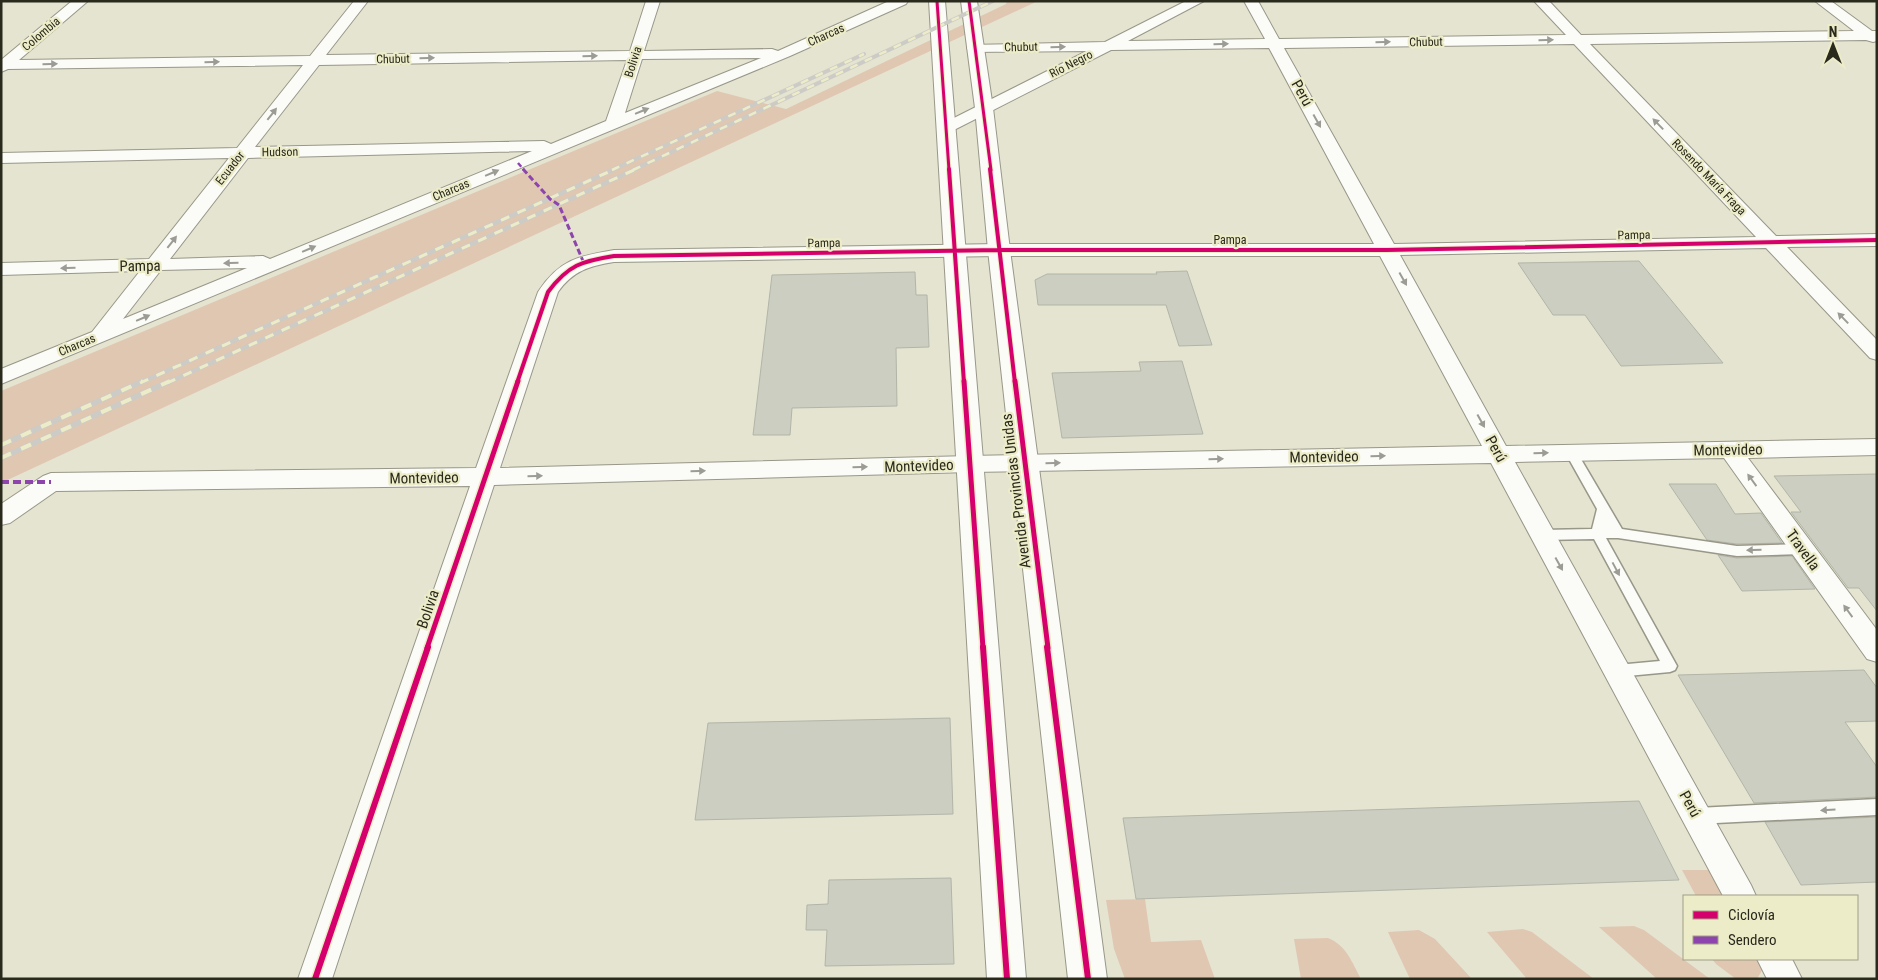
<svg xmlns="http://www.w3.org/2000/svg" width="1878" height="980" font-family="'Roboto Condensed',sans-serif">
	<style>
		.green { fill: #e0c7b1 }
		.building { fill: #cbcec0; stroke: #b2b5a7 }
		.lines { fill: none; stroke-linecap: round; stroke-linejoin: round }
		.lane-casing { stroke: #989788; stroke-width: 3 }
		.street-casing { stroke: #989788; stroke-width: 2 }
		.secondary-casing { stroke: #989788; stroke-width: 2 }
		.lane { fill: #fbfbf8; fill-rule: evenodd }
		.street { fill: #fbfbf8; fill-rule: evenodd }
		.secondary { fill: #fbfbf8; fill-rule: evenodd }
		.rail-far2-casing { stroke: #cccbc6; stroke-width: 4 }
		.rail-far1-casing { stroke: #cccbc6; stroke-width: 4.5 }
		.rail-casing { stroke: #cccbc6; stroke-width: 5.5 }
		.rail-far2 { stroke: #edecc9; stroke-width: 2.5; stroke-dasharray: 8; stroke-linecap: butt }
		.rail-far1 { stroke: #edecc9; stroke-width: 3; stroke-dasharray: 9; stroke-linecap: butt }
		.rail { stroke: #edecc9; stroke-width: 4; stroke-dasharray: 11; stroke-linecap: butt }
		.quiet-far2 { stroke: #8e44ad; stroke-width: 2.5; stroke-dasharray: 5 2.5; stroke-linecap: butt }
		.quiet-far1 { stroke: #8e44ad; stroke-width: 3; stroke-dasharray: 6 3; stroke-linecap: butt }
		.quiet { stroke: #8e44ad; stroke-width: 4; stroke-dasharray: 8 4; stroke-linecap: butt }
		.cycleway-far3-casing { stroke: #edecc9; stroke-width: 5 }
		.cycleway-far2-casing { stroke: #edecc9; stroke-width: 6 }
		.cycleway-far1-casing { stroke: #edecc9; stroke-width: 8 }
		.cycleway-casing { stroke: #edecc9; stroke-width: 9 }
		.cycleway-far3 { stroke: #d6006c; stroke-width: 3 }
		.cycleway-far2 { stroke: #d6006c; stroke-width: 4 }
		.cycleway-far1 { stroke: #d6006c; stroke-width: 5 }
		.cycleway { stroke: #d6006c; stroke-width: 6 }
		.oneway { fill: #9c9c95 }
		.labels { text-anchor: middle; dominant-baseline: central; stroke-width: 4.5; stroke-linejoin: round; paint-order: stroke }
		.far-street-label { font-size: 12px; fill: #29291c; stroke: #edecc9 }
		.street-label { font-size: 15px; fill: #29291c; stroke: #edecc9 }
	</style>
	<rect width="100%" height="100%" fill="#e5e4d1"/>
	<path class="green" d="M1007 1H1038L1 483V391L717 91 786 109 1006 4Z
		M1682 870H1718L1733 896H1696Z
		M1145 899 1151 942 1201 940 1215 979H1125L1114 949 1106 900Z
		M1634 926 1644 930 1710 979H1657L1599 927Z
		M1523 929 1532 932 1594 979H1527L1487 932Z
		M1419 930 1435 939 1472 979H1410L1388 932Z
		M1328 938C1346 945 1352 962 1361 979H1301L1294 939Z
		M1712 959H1763L1764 967 1757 979H1736L1716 964Z"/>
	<path class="building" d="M1639 261 1723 363 1621 366 1585 315H1553L1518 263Z
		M1187 271 1212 345 1179 346 1166 305H1038L1035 280 1047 274H1157L1156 272Z
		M915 272 916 295H927L929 347 896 348 897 406 792 408 790 435H753L772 275Z
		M1182 361 1203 434 1062 438 1052 373 1141 371 1139 362Z
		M1877 474V611L1859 588H1848L1791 512H1801L1774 476Z
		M1669 484H1716L1735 514 1761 513 1782 543 1737 544 1707 540Z
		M1718 555 1737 558 1792 556 1815 589 1742 591Z
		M1864 670 1877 688V721L1845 722 1877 767V797L1754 803 1678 675Z
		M950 718 953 814 695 820 708 723Z
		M1639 801 1679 880 1136 899 1123 818Z
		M1877 817V882L1801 885 1765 822Z
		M951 878 954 964 825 966 827 930H806L807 905 828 904 829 880Z"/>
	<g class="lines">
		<g class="lane-casing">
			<path id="lane" d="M1571 448 1575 449 1622 529 1737 546 1803 544 1808 545 1810 549 1808 553 1803 554 1737 556 1618 538H1606L1677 666 1675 670 1670 672 1617 677 1612 675 1610 671 1612 667 1617 665 1660 661 1594 539 1543 540 1538 539 1537 535 1538 531 1543 530 1592 529 1597 509 1565 452Z
				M1877 799V815L1697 824 1691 821 1689 816 1691 811 1697 808Z"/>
		</g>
		<g class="street-casing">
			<path id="street" d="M72 1H88L19 60 310 56 354 1H368L326 55 630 51 646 1H660L644 51 772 49 778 51 889 1H908L906 4 790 56 1 384V369L92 332 140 271 1 275V263L149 259 229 158 1 163V153L237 148 303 65 8 69 1 72V60ZM761 58 625 113 642 59ZM627 60 606 121 551 144 544 141 255 147 319 65ZM532 151 270 259 263 256 170 259 248 158ZM247 268 123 319 161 270Z
				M1186 1H1204L1128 41 1265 39 1244 1H1258L1279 39 1566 35 1534 1H1549L1581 35 1854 31 1815 1H1831L1872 31H1877V41L1873 42 1866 40 1590 44 1776 236 1877 234V246L1787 247 1877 340V360L1870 358 1766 248 1400 255 1506 446 1877 439V455L1748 458 1877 630V662L1867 659 1724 458 1515 462 1751 885 1756 896H1723L1491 463 970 472 494 485 332 979H298L470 486 56 491 10 523 1 525V504L43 476 51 473 476 468 538 292C559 260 578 256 614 250L999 244H1374L1269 48 1111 50 952 131H940L938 128 940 125 1087 51 974 52 969 51 967 48 969 45 1105 42ZM1574 44 1756 237 1394 244 1284 48ZM999 256H1380L1482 446 970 456 500 468 558 292C573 271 589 266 614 262Z
				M1757 959H1792L1802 979H1767Z"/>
		</g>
		<g class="secondary-casing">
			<path id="secondary" d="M929 1H945L1026 979H987Z
				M961 1H977L993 108 1010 250 1107 979H1068L988 250 975 108Z"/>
		</g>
		<use href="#lane" class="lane"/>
		<use href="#street" class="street"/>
		<use href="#secondary" class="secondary"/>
		<g class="rail-far2-casing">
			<path id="rail-far2" d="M612 170 864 54
				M633 170 993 1"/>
		</g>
		<g class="rail-far1-casing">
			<path id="rail-far1" d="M140 383 615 169
				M167 383 636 169"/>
		</g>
		<g class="rail-casing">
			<path id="rail" d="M1 445 143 381
				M1 458 170 381"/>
		</g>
		<use href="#rail-far2" class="rail-far2"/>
		<use href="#rail-far1" class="rail-far1"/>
		<use href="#rail" class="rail"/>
		<path class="quiet-far2" d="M518 163 524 170"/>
		<path class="quiet-far1" d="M523 169 550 199 559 205 583 261"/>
		<path class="quiet" d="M1 482H51"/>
		<g class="cycleway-far3-casing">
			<path id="cycleway-far3" d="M937 1 949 170
				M969 1 991 170"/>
		</g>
		<g class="cycleway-far2-casing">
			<path id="cycleway-far2" d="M949 169 964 383
				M990 169 1015 383
				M517 383 548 292C568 265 582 261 614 256L999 250H1387L1877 240"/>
		</g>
		<g class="cycleway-far1-casing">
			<path id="cycleway-far1" d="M964 381 983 648
				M1015 381 1048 648
				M427 648 518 381"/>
		</g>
		<g class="cycleway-casing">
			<path id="cycleway" d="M983 647 1007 979
				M1047 647 1088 979
				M315 979 428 647"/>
		</g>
		<use href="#cycleway-far3" class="cycleway-far3"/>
		<use href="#cycleway-far2" class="cycleway-far2"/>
		<use href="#cycleway-far1" class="cycleway-far1"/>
		<use href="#cycleway" class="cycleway"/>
	</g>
	<defs><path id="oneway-solid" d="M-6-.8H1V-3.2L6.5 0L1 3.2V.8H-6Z" transform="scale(1.25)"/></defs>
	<g class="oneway">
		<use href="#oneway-solid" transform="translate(1546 40) rotate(-1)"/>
		<use href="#oneway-solid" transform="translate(1383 42) rotate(-1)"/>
		<use href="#oneway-solid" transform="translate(1221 44) rotate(-1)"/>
		<use href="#oneway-solid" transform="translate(1058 47) rotate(-1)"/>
		<use href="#oneway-solid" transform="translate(590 56) rotate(-1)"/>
		<use href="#oneway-solid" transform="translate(427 58) rotate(-1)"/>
		<use href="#oneway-solid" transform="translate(212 62) rotate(-1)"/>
		<use href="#oneway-solid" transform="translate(50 64) rotate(-1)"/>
		<use href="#oneway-solid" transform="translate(642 111) rotate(-22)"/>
		<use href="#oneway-solid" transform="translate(272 114) rotate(-52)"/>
		<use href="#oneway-solid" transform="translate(1317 121) rotate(61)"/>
		<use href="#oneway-solid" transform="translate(1658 124) rotate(-134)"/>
		<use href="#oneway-solid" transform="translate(492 173) rotate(-23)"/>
		<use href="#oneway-solid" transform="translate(172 242) rotate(-52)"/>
		<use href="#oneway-solid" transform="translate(309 249) rotate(-23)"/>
		<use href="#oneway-solid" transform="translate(231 263) rotate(178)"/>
		<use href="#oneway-solid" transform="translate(68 268) rotate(179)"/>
		<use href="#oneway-solid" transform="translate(1403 279) rotate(61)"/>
		<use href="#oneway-solid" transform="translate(143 318) rotate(-23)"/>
		<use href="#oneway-solid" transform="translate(1843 318) rotate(-134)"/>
		<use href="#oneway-solid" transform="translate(1481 421) rotate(61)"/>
		<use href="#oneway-solid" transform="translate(1541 453) rotate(-1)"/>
		<use href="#oneway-solid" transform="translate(1378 456) rotate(-1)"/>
		<use href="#oneway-solid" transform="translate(1216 459) rotate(-1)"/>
		<use href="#oneway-solid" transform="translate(1053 463) rotate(-1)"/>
		<use href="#oneway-solid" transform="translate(860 467) rotate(-1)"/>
		<use href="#oneway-solid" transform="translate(698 471) rotate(-1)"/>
		<use href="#oneway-solid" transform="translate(535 476) rotate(-1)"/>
		<use href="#oneway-solid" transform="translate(1752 480) rotate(-126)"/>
		<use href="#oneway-solid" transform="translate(1754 550) rotate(178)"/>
		<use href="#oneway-solid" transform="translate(1559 564) rotate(61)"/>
		<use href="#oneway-solid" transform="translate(1616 569) rotate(62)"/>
		<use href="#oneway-solid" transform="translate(1848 611) rotate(-126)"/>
		<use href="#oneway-solid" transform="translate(1828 810) rotate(177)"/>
	</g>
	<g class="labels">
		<g class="far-street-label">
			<text transform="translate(41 34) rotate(-40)">Colombia</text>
			<text transform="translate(826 35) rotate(-24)">Charcas</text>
			<text transform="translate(1426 42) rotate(-1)">Chubut</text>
			<text transform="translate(1021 47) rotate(-1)">Chubut</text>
			<text transform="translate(393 59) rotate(-1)">Chubut</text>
			<text transform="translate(633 62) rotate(-72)">Bolivia</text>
			<text transform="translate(1071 64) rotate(-27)">Río Negro</text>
			<text transform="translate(280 152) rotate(-1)">Hudson</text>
			<text transform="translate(230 168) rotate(-52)">Ecuador</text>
			<text transform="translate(1709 177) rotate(46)">Rosendo María Fraga</text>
			<text transform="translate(451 190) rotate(-23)">Charcas</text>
			<text transform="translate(1634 235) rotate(-1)">Pampa</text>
			<text x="1230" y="240">Pampa</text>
			<text transform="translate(824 243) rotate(-1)">Pampa</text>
			<text transform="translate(77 345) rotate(-23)">Charcas</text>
		</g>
		<g class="street-label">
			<text transform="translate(1302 93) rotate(61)">Perú</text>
			<text transform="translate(140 266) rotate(-1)">Pampa</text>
			<text transform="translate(1496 449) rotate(61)">Perú</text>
			<text transform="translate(1728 450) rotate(-1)">Montevideo</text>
			<text transform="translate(1324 457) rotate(-1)">Montevideo</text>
			<text transform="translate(919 466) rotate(-2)">Montevideo</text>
			<text transform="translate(424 478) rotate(-1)">Montevideo</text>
			<text transform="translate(1016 491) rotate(-97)">Avenida Provincias Unidas</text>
			<text transform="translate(1803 550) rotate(54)">Travella</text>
			<text transform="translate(428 609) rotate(-71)">Bolivia</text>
			<text transform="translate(1690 804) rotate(61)">Perú</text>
		</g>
	</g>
	<rect width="1878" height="980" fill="none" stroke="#29291c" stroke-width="5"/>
	<rect x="1683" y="895" width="175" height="65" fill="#edecc9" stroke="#9f9e84"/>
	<rect x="1693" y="911" width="25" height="8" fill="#d6006c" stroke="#9f9e84"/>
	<text x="1728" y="920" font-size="15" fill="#29291c">Ciclovía</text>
	<rect x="1693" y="936" width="25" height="8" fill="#8e44ad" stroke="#9f9e84"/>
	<text x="1728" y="945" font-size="15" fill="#29291c">Sendero</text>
	<g transform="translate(1833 45)" stroke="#edecc9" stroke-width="4" paint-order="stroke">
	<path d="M0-4L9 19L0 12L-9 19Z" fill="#29291c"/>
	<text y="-8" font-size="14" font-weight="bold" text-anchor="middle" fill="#29291c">N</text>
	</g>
</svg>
